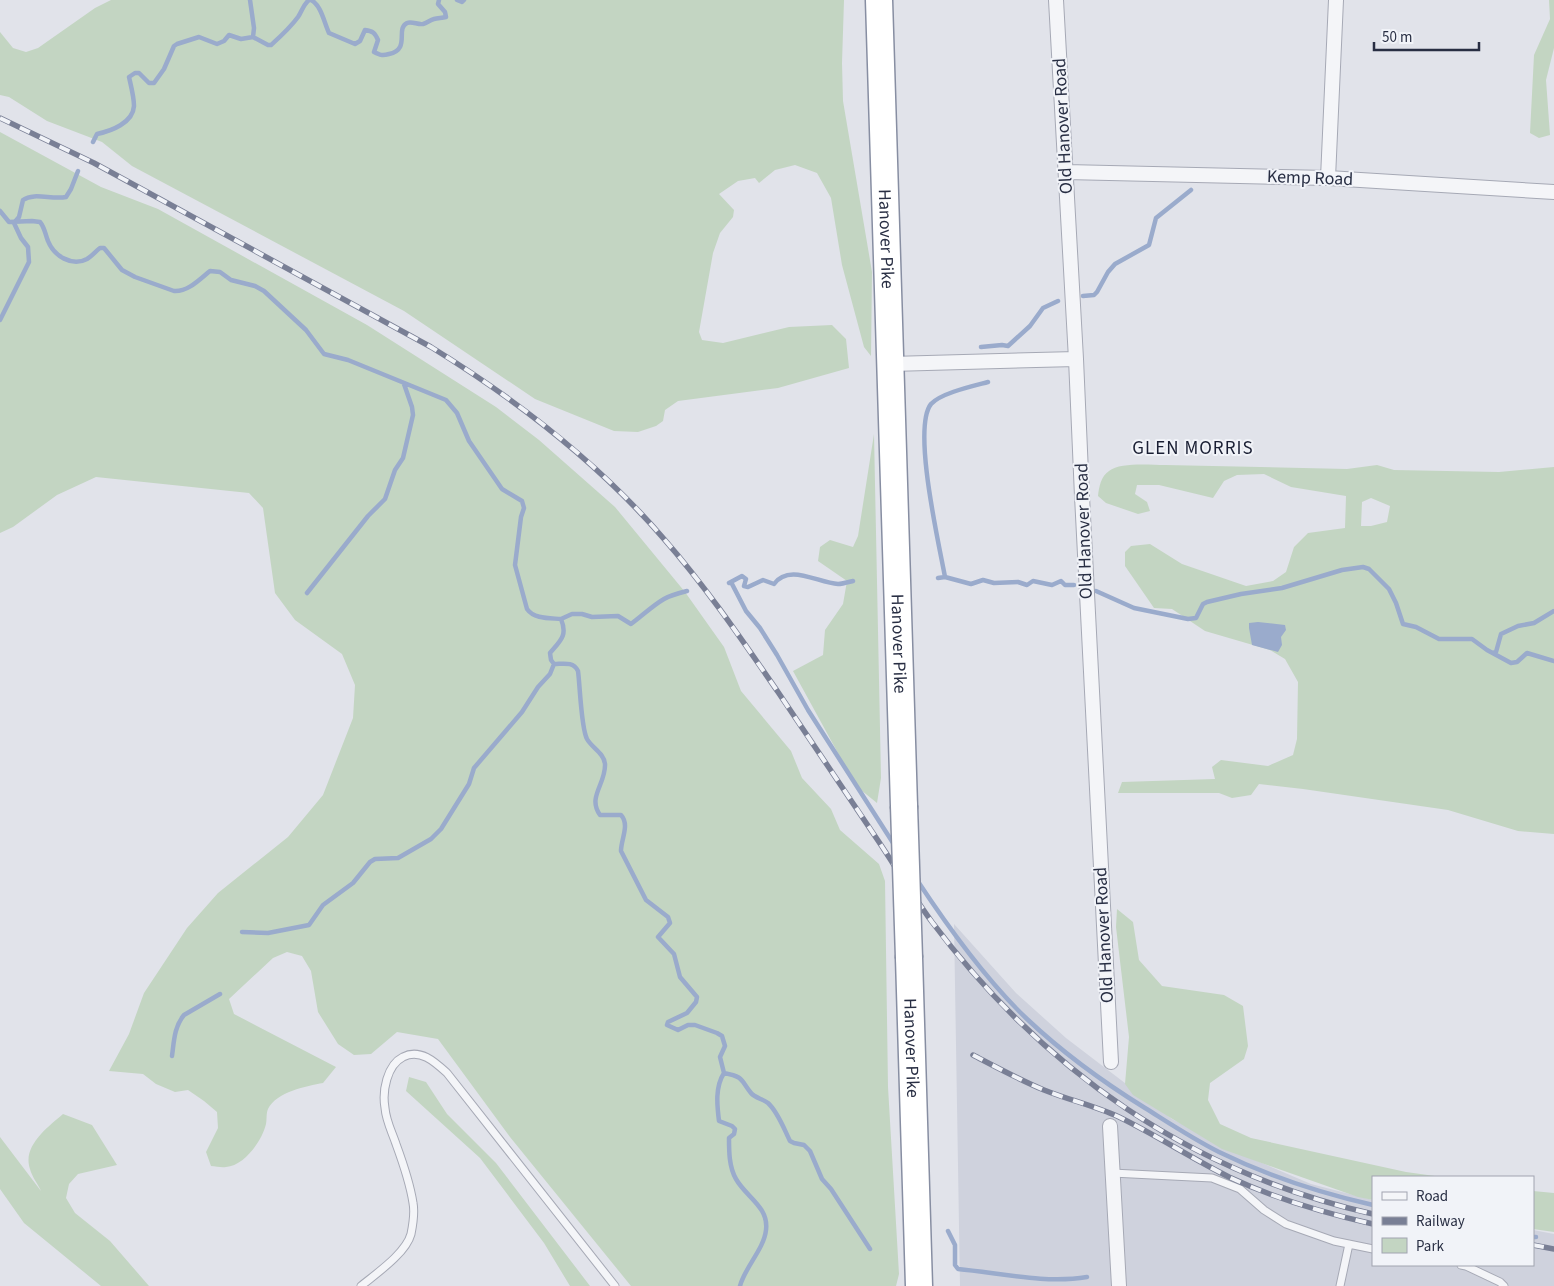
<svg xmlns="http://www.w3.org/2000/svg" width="1554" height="1286" font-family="'Source Sans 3',sans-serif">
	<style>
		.built { fill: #cfd2dd }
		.green { fill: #c3d5c2; fill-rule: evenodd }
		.water { fill: #9aabcc }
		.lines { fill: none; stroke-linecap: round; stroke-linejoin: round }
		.stream { stroke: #9aabcc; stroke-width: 4.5 }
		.lane-casing { stroke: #a6a9b5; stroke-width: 9 }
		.street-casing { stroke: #a6a9b5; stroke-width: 16 }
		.highway-casing { stroke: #878ea2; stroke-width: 29 }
		.lane { stroke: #f4f5f8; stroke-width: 7 }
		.street { stroke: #f4f5f8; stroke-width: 14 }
		.highway { stroke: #fff; stroke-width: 26 }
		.rail-casing { stroke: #797f95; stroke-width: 5.5 }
		.rail { stroke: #f1f3f8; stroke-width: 4; stroke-dasharray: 11; stroke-linecap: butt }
		.highway-bridge-casing { stroke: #878ea2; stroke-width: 29; stroke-linecap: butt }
		.highway-bridge { stroke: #fff; stroke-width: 26 }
		.labels { text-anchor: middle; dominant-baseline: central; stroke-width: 4; stroke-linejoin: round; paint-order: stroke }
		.street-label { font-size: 18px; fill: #282e43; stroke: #f1f3f8 }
		.neighbourhood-label { font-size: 19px; letter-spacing: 1px; fill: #1a1f34; stroke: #f1f3f8 }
	</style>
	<rect width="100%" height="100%" fill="#e1e3ea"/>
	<path class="built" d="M954 924 1016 993 1066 1038 1172 1119 1243 1155 1311 1184 1373 1200V1265H1533V1230L1554 1234V1286H960Z"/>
	<path class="green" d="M111 0H844L842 63 843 101 872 272 871 356 864 347 842 265 831 198 817 173 795 165 775 170 759 183 755 178 738 181 719 194 734 210 733 217 720 233 713 253 699 332 702 340 723 343 789 327 832 325 846 339 849 368 778 388 678 401 665 410 663 421 656 426 638 432 614 431 535 399 404 311 132 166 102 142 47 121 9 97 0 95V32L13 48 26 52 38 48 95 8Z
		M1549 0H1554V48L1546 80 1550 135 1539 138 1530 133 1534 55 1550 19Z
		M0 132 101 187 158 209 367 325 496 407 539 440 615 507 685 592 724 647 741 691 791 751 802 778 831 809 840 830 879 864 885 881 888 1087 899 1274 896 1286H631L510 1137 438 1039 397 1032 371 1054 354 1055 338 1044 318 1012 311 971 302 956 287 952 273 958 229 999 234 1014 336 1067 323 1083C307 1086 276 1092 268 1109 266 1113 267 1120 266 1124 262 1141 244 1166 226 1167 221 1168 216 1166 211 1166L206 1152 218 1128 217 1112 204 1101 188 1090 175 1092 156 1084 143 1074 109 1071 129 1034 144 993 187 928 218 893 288 837 323 795 353 718 355 685 342 654 295 620 275 593 263 508 249 493 96 477 57 495 13 527 0 533Z
		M874 434 881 778 877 803 856 786 793 671 823 655 825 630 843 604 847 581 818 561 820 547 830 540 853 547 858 536Z
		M1165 465 1347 469 1377 465 1394 470 1499 472 1554 467V834L1518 831 1448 810 1303 789 1259 784 1251 795 1232 798 1219 793H1118L1122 782 1215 779 1212 767 1221 760 1268 766 1293 755 1297 739 1298 682 1285 659 1270 650 1205 631 1172 609 1154 608 1125 566V552L1131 546 1150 544 1182 564 1246 586 1273 581 1286 572 1294 547 1308 533 1345 528 1346 496 1291 487 1264 474 1237 475 1224 481 1213 498 1159 485H1137L1135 494 1147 502 1150 511 1138 514 1106 503 1098 496C1099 487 1101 476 1109 471 1120 462 1150 465 1165 465ZM1371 498 1390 506 1387 522 1371 526H1361L1362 502Z
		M1117 909 1133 922 1139 960 1162 986 1224 995 1243 1006 1248 1046 1244 1059 1210 1083 1208 1100 1220 1124 1251 1138 1406 1172 1442 1177H1373V1200L1358 1197 1222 1149 1133 1095 1125 1084 1129 1037 1116 927Z
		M409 1077 426 1082 447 1114 496 1163 590 1286H570L544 1243 480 1158 406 1091Z
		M63 1114 92 1125 117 1165 78 1174 69 1184 66 1198 75 1213 110 1241 149 1286H101L24 1223 0 1189V1137L41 1191C38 1184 32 1177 30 1169 22 1146 48 1127 63 1114Z
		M1533 1191 1554 1193V1232L1533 1229Z"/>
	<path class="water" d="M1258 622 1285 625 1286 630 1281 637 1282 645 1278 652 1252 645 1249 628V623Z"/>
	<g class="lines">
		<path class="stream" d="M250 0 254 28 253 37
			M311 0C321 5 324 22 329 33L355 44 360 41 365 30C373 31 375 33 378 40L374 52C380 55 382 56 389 54 411 49 395 29 407 23 412 21 418 25 423 24 427 23 430 20 434 19 438 18 442 18 446 17L445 12 438 4 439 0
			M457 0 462 2 464 0
			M93 142 97 134C111 131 133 123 134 106 134 97 131 86 129 77L135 73H139L149 83H154L164 69 174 46 177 44 199 37 217 44 224 41 229 35 241 39 253 37 268 45H271C281 36 290 28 298 17 302 11 303 5 309 0
			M0 211 9 222 32 221 40 222C45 228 45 234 48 241 54 256 72 267 87 259 92 256 96 251 100 248H104L122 270 135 277 174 291C188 292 200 279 210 271L220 272 231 280 255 286 264 291 306 330 324 354 348 360 446 400 457 413 469 441 502 489 522 501 524 508 521 517 515 565 527 609C534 619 549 618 561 619
			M14 223 19 217 23 200C34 192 52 200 66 197L71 189 78 171
			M1083 296 1094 295 1097 292 1108 272 1115 264 1149 245 1156 218 1191 190
			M0 320 29 262 28 247 21 238 14 223
			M981 347 1002 345 1008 346 1030 326 1043 308 1058 301
			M945 577C939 544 912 428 931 404 941 393 973 386 988 382
			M938 578 945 577 971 584 983 580 994 583 1018 582 1027 585 1033 581 1052 585 1061 581 1065 585H1074
			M731 582 746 611 760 628 777 655 808 710 895 846
			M729 583 742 576 746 579 744 586 748 587 763 580 774 584C789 563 818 583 838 584 842 584 849 582 853 581
			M1096 591 1134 608 1188 619 1196 618 1203 604 1207 602 1241 594 1282 588 1342 570 1363 567 1369 569 1389 589 1396 603 1403 624 1416 627 1439 639H1472L1487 650 1511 663 1517 662 1527 653 1554 661
			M307 593 368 516 385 499 395 470 403 458 413 415 412 407 404 384
			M561 619 572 614H582L592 617 618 616 631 624C642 616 652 606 664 599 671 595 679 593 687 591
			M1493 653 1496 652 1501 634 1518 626 1534 623 1554 611
			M554 664C563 664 573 661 578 671 580 685 581 728 587 739 592 748 604 753 605 764 606 784 587 797 600 815H621C630 825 621 839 621 851L646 900 668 917 670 923 658 937 674 954 680 977 697 997 696 1002 687 1013 668 1022 667 1025 678 1030 688 1025H695L717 1033 722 1036 725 1046 720 1057 724 1073C715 1087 717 1105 719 1121L732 1126 735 1129 734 1134 729 1138C729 1151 729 1167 736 1179 746 1197 769 1207 766 1230 764 1249 745 1267 740 1286
			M554 664 551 660 550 653C560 641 568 636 561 619
			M917 880C948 927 986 980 1027 1019 1063 1053 1103 1082 1145 1108 1169 1123 1193 1139 1219 1152 1268 1176 1320 1193 1373 1205
			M242 932 268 933 309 925 323 905 353 883 370 862 375 859 398 858 431 839 441 829 469 784 474 768 522 712 538 687 550 674 554 664
			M172 1056C174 1042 174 1027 184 1015L220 994
			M724 1073C744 1077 740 1079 751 1093 755 1098 763 1099 768 1103 778 1112 784 1129 790 1141L794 1143 804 1145 810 1151 822 1179 831 1189 870 1249
			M948 1231 955 1245V1265L958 1269C1000 1273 1045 1284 1087 1277
			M1533 1237H1536"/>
		<g class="lane-casing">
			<path id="lane" d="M1112 1173 1212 1178 1240 1189 1264 1210 1286 1224 1334 1241 1373 1249
				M1461 1265 1466 1266 1500 1282 1504 1286
				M361 1286C377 1273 406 1253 411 1234 413 1224 415 1213 413 1203 410 1183 403 1163 396 1144 392 1132 386 1121 385 1108 382 1091 387 1065 403 1057 420 1048 435 1062 447 1073L615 1286
				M1340 1286 1349 1244"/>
		</g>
		<g class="street-casing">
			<path id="street" d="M1056 0 1076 359 1082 496 1111 1062
				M1066 172 1328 178 1554 192
				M1328 178 1336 0
				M891 364 1076 359
				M1110 1126 1119 1286"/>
		</g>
		<g class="highway-casing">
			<g id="highway">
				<path id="s1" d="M879 0 904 806"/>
				<path id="s2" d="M909 958 919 1286"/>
			</g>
		</g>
		<use href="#lane" class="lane"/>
		<use href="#street" class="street"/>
		<use href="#highway" class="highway"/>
		<g class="rail-casing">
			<path id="rail" d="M0 118 94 163 431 347C517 400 598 462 664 539 706 587 742 640 778 692 812 743 847 794 881 845 898 871 914 897 932 922 1044 1071 1191 1173 1373 1214
				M973 1055C996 1067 1020 1080 1044 1090 1069 1100 1095 1106 1119 1117 1156 1135 1191 1158 1229 1177 1274 1198 1324 1213 1373 1224
				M1533 1245 1554 1249"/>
		</g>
		<use href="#rail" class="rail"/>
		<g class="highway-bridge-casing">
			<path id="highway-bridge" d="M904 806 909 958"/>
		</g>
		<use href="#highway-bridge" class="highway-bridge"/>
	</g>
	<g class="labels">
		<g class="street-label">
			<text transform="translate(1063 126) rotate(-93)">Old Hanover Road</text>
			<text transform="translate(1310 178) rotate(2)">Kemp Road</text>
			<text stroke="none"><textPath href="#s1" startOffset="239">Hanover Pike</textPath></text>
			<text transform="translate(1084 531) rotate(-92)">Old Hanover Road</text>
			<text stroke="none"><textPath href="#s1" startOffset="644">Hanover Pike</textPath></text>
			<text transform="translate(1104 935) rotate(-93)">Old Hanover Road</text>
			<text stroke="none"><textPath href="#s2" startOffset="90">Hanover Pike</textPath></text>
		</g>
		<g class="neighbourhood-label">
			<text x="1193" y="448">GLEN MORRIS</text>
		</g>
	</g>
	<rect x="1372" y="1176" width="162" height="90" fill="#f1f3f8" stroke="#a1a4b0"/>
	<rect x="1382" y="1192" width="25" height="8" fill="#f4f5f8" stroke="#a1a4b0"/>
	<text x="1416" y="1201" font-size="15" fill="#282e43">Road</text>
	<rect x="1382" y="1217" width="25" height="8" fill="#797f95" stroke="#a1a4b0"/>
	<text x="1416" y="1226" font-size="15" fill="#282e43">Railway</text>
	<rect x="1382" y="1238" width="25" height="15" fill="#c3d5c2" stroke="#a1a4b0"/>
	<text x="1416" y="1251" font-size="15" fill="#282e43">Park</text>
	<path d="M1374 42v8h105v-8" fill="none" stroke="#282e43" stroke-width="2.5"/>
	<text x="1382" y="42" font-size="15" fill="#282e43" stroke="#f1f3f8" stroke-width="4" paint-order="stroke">50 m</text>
</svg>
